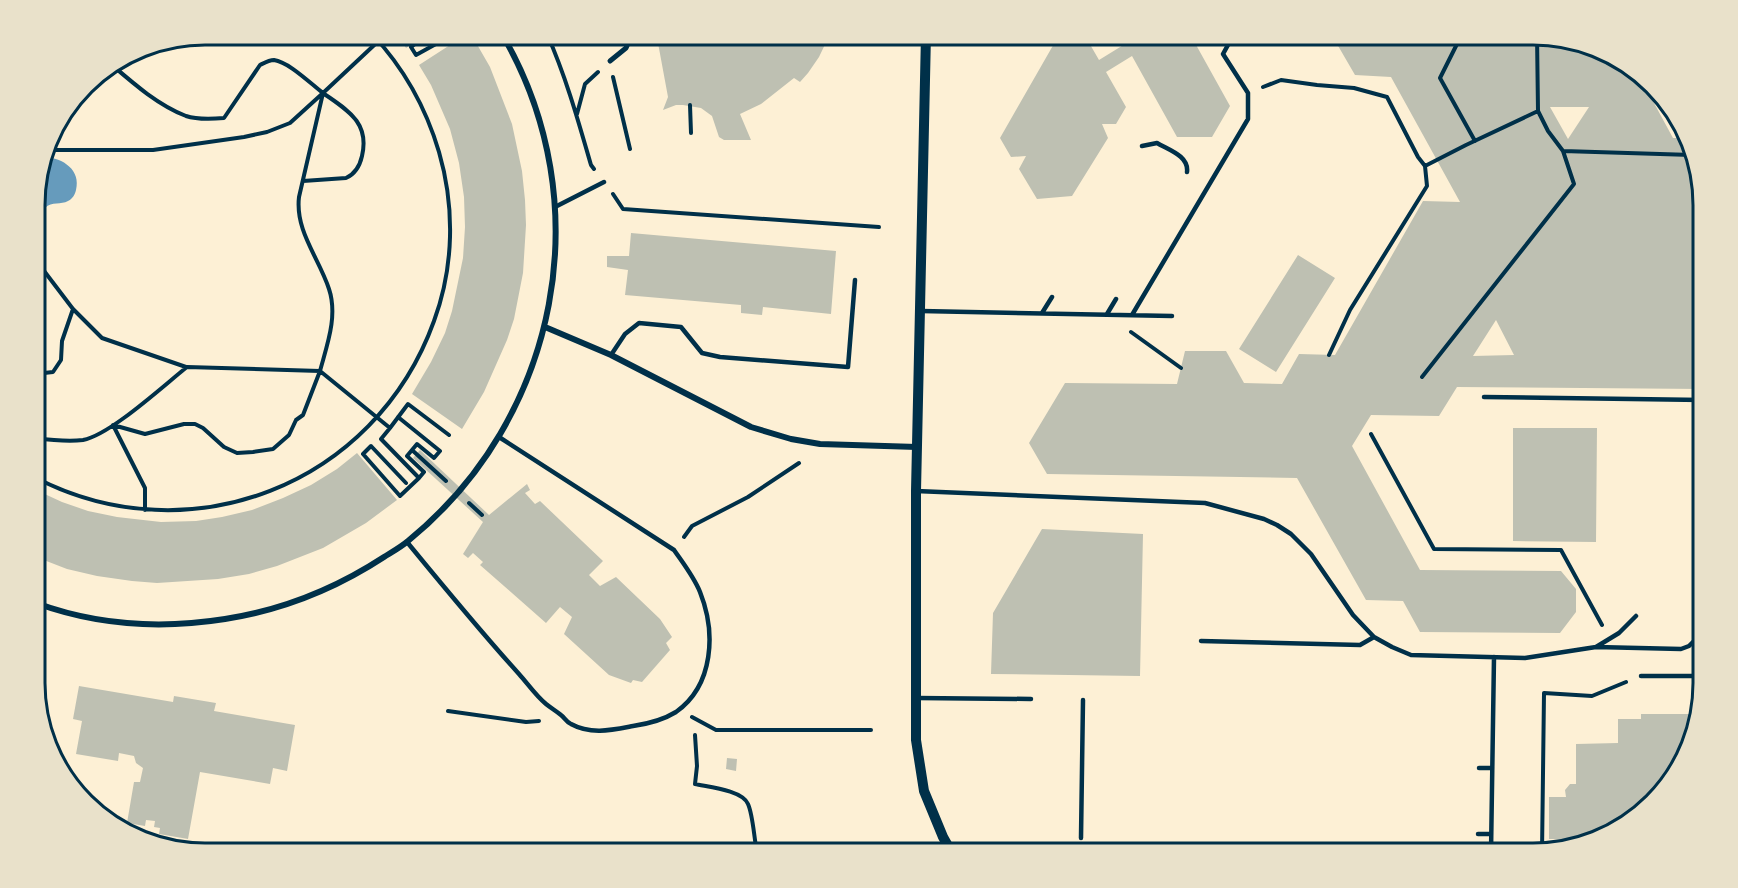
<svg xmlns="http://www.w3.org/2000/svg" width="1738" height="888" font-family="Mulish,sans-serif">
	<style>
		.water { fill: #669bbc }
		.building { fill: #bec0b2; fill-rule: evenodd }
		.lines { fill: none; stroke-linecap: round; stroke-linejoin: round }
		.path { stroke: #003049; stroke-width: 4 }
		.service { stroke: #003049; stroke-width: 4.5 }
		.pedestrian { stroke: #003049; stroke-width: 5 }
		.minor { stroke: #003049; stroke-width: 6 }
		.tertiary { stroke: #003049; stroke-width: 10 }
		.rim { fill: none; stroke: #003049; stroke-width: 3 }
	</style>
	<rect width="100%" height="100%" fill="#fdf0d5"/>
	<path class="water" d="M45 157C63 158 81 170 76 190 75 195 72 199 68 201 61 205 52 201 45 208 38 215 42 225 35 233V193Z"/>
	<path class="building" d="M397 34H426L406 48Z
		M467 34H471L490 67 512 124 522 171 525 200 526 225 523 273 514 319 507 340 484 392 462 429 412 394 431 362 445 333 452 311 463 258 465 227 464 197 459 163 450 129 431 85 419 65Z
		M661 34H830L819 57 808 73 800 82 794 78 761 104 740 114 751 140H724L719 137 712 116 701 108 683 105H676L663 110 668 97 658 43 662 40Z
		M1050 34H1084L1099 60 1125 44 1119 34H1190L1230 106 1212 137H1177L1132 56 1106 72 1126 107 1116 124H1102L1108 138 1072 196 1037 199 1019 169 1026 156 1011 157 1000 138 1055 42Z
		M1297 34H1533L1608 52 1642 81 1673 138H1685L1702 183 1703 389 1457 387 1439 416 1371 415 1352 446 1420 570 1561 571 1576 589V612L1560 633 1420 632 1403 601 1366 600 1297 478 1047 474 1029 443 1065 383 1177 384 1185 351H1226L1244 383 1282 384 1299 354 1335 355 1423 201 1460 202 1391 77 1355 75 1337 44 1302 43ZM1550 107H1589L1568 139ZM1496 320 1514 355 1473 356Z
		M631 233 836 251 831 314 763 307 762 315 741 313V305L625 295 628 270 607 267V256H629Z
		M1298 255 1335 278 1276 372 1239 349Z
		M1513 428H1597L1596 542 1513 541Z
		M420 450 489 515 527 484 530 490 525 493 535 504 540 501 603 561 589 575 600 586 616 577 660 619 672 637 666 643 670 650 642 682 633 680 631 683 609 675 564 634 572 617 560 607 546 623 480 565 483 562 473 553 468 558 463 554 483 522 413 458Z
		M357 453 397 500 366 523 323 548 277 566 249 574 218 579 157 583 132 581 97 576 67 569 36 557V490L62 502 88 511 117 517 161 522 196 521 222 517 252 510 283 498 311 485 337 469Z
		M1042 529 1143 534 1140 676 991 674 993 613Z
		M79 686 173 702 174 696 216 703 214 711 295 725 287 771 273 768 270 784 200 772 188 839 159 834 160 828 154 827 155 821 146 820 145 826 127 823 134 782H140L143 768 136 763 134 756 119 753 118 761 76 754 82 721 73 719Z
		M1641 714H1696L1686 758 1628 825 1564 846 1565 839H1549V797H1566L1565 790 1570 784H1576V744L1618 743V719H1641Z
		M727 758 737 759 736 771 726 769Z"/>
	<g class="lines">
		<path class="path" d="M399 34 405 40 413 34
			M429 34 411 47 416 55 454 34
			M547 34C566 77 578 120 591 165L594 169
			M1462 34 1440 78 1475 141
			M1537 35 1538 111
			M112 65C134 84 158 105 186 116 198 120 212 119 224 118L260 65C264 63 269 60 274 60 289 62 311 84 323 93
			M613 77 630 149
			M88 82 106 69
			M1263 87 1281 80 1317 85 1354 88 1387 97 1418 157 1425 166 1427 186 1350 310 1329 355
			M690 105 691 133
			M577 114 585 84 598 72
			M1563 151 1692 155
			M303 181 346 178C355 174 360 165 362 156 370 122 347 110 323 93L386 34
			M613 194 623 209 879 227
			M35 259 73 309 102 338 186 367
			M1131 332 1181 368
			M35 374 53 372 61 360 62 341 73 309
			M1422 377 1574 184 1563 151 1548 131 1538 111 1466 145 1425 166
			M398 417 440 451 434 458 417 444 407 456 424 472 419 478
			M390 428 408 404 449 435
			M1371 434 1434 549 1561 550 1602 625
			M35 438C50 440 68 442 83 440 110 435 163 386 187 367L320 371C327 345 338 316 329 289 319 258 295 231 299 197L323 93 290 123 267 132 244 137 153 150H47
			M412 450 446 481
			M36 478C190 557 375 485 434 321 454 267 455 207 439 152 426 108 404 68 372 34
			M469 503 482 515
			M145 510V488L113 425 145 434 184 424H195L203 428 224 447 237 453 253 452 273 449 289 435 296 420 303 415 320 371 390 428 381 439 419 478 400 496 363 454 371 446 406 483
			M684 537 692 526 748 497 799 463
			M448 711 526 722 539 721
			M692 717 716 730H871
			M695 735 697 766 695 784C708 787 742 790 748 804 753 815 754 838 757 852L759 853
			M1513 848H1542
			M1542 853 1544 693 1592 696 1626 682"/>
		<path class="service" d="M1646 88 1650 89
			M1142 146 1157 143C1169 150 1189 156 1187 172
			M555 207 604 182
			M921 311 1172 316
			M1042 313 1052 297
			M1107 314 1116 299
			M1132 315 1248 119V93L1223 54 1234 34
			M611 355 625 334 639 323 681 327 702 353 720 357 848 367 855 280
			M1484 397 1703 400
			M916 491 1205 503 1264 519 1277 525 1291 534 1311 554 1353 615 1374 637 1392 647 1411 655 1525 658 1596 647 1681 649 1689 646 1693 642
			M407 542C444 587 480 631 519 674 528 684 536 696 546 704 551 708 556 711 561 715 565 718 566 722 571 724 591 735 612 730 633 726 647 724 663 720 676 712 714 685 716 632 700 592 694 577 683 563 674 550L499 437
			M1201 641 1360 645 1374 637
			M1596 647 1619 633 1636 616
			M1641 676H1703
			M917 698 1031 699
			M1479 768H1492
			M1478 834H1491
			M1081 838 1083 700
			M1491 853 1494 657"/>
		<path class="pedestrian" d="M610 61 626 48 632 34"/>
		<path class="minor" d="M545 327 611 355 751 427 791 439 820 444 917 447
			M36 603C96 625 162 629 225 619 283 610 335 589 384 557 392 552 401 547 408 541 559 418 601 203 502 34"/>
		<path class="tertiary" d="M926 34 916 491V740L924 791 943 837 952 853"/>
	</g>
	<path d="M0 0H1738V888H0ZM205 45H1533A160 160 0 0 1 1693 205V683A160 160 0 0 1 1533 843H205A160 160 0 0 1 45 683V205A160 160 0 0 1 205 45Z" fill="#e9e1ca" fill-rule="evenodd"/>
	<path class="rim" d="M205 45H1533A160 160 0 0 1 1693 205V683A160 160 0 0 1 1533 843H205A160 160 0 0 1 45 683V205A160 160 0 0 1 205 45Z"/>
</svg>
